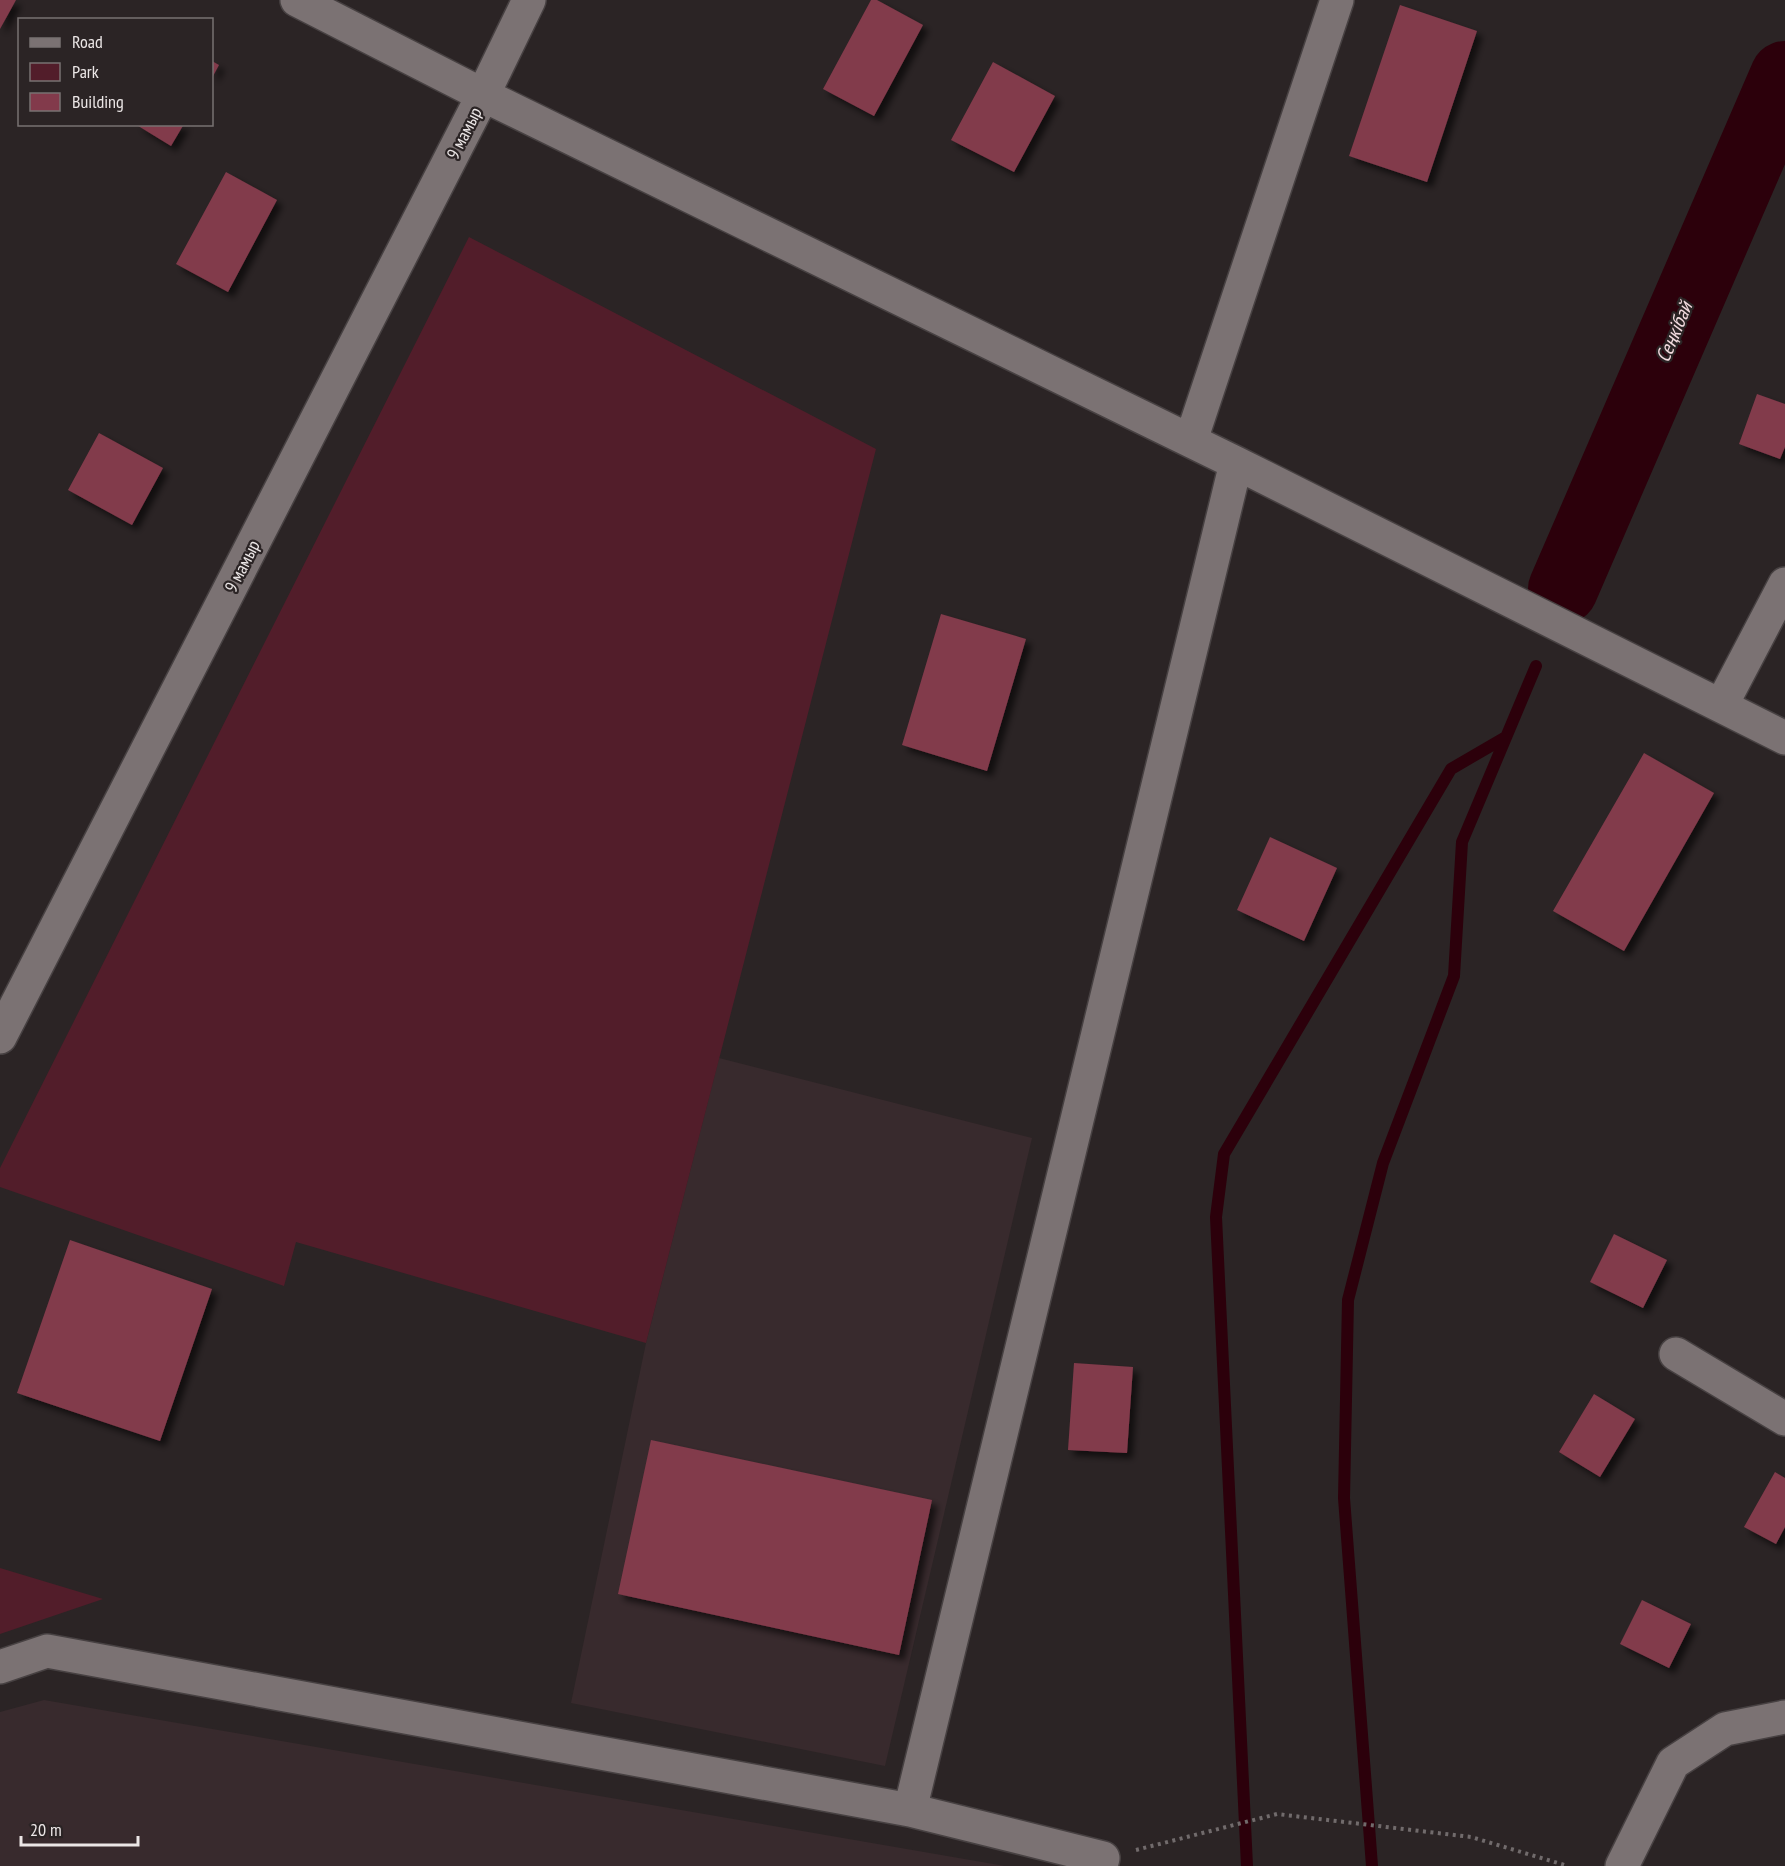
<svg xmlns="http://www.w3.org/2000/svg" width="1785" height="1866" font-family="'PT Sans Narrow',sans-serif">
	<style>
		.built { fill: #382a2d }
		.green { fill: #521d2a }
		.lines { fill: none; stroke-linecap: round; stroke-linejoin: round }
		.stream { stroke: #2c000b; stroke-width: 12 }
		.river { stroke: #2c000b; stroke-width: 70 }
		.building { fill: #823a4b; filter: url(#shadow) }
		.minor-casing { stroke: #474142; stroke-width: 36 }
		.path { stroke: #716b6c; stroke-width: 4; stroke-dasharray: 3 4.5; stroke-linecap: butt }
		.minor { stroke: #7b7273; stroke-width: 33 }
		.labels { text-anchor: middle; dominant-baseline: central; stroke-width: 4.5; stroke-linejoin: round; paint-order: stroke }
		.street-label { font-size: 18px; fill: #ebe6e6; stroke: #2b2425 }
		.water-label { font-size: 20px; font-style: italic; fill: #f3dbdf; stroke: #2b2425 }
	</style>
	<defs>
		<filter id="shadow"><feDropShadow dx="5.5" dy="5.5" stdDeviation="3" flood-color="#0009"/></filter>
	</defs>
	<rect width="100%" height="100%" fill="#2b2425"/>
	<path class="built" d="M719 1058 1032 1138 885 1766 571 1703 646 1343Z
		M44 1700 1005 1866H0V1712Z"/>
	<path class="green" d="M469 237 876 449 646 1343 296 1242 284 1286 0 1187V1168Z
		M0 1568 103 1599 0 1634Z"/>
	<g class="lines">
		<path class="stream" d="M1247 1866 1216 1217 1224 1154 1451 769 1506 737
			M1372 1866 1344 1498 1348 1300 1383 1163 1454 976 1462 842 1536 666"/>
		<path class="river" d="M1563 589 1785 76"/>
	</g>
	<path class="building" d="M0 0H16L0 29Z
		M871 0H877L923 25 874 116 823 89Z
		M1400 5 1477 31 1427 182 1349 156Z
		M212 61 219 65 212 78Z
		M993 62 1055 96 1014 172 951 140Z
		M135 124H184L171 146Z
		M226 172 277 200 228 292 176 264Z
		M1757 394 1785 404V447L1780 459 1739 444Z
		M99 433 163 468 132 525 68 490Z
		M941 614 1026 639 987 771 902 745Z
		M1644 753 1714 793 1624 951 1553 911Z
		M1270 837 1337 868 1304 941 1237 910Z
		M1614 1234 1667 1260 1643 1308 1590 1282Z
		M70 1240 212 1289 160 1441 17 1393Z
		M1074 1363 1133 1367 1127 1453 1068 1450Z
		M1594 1394 1635 1419 1600 1477 1559 1452Z
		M651 1440 932 1500 899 1655 618 1594Z
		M1775 1472 1785 1478V1527L1776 1544 1744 1527Z
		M1642 1600 1691 1624 1669 1668 1620 1644Z"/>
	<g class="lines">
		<g class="minor-casing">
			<path id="minor" d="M297 0 483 95 1236 463 1785 738
				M1191 440 1337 0
				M1721 706 1785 584
				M0 1037 483 95 529 0
				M1676 1354 1785 1419
				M0 1667 47 1651 910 1810 1103 1858 1101 1866
				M910 1810 1236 463
				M1622 1866 1673 1763 1725 1729 1785 1717"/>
		</g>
		<path class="path" d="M1136 1850 1277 1814 1471 1837 1568 1866"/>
		<use href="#minor" class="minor"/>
	</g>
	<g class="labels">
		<g class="street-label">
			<text transform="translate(464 133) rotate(-63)">9 мамыр</text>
			<text transform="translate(242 566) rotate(-63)">9 мамыр</text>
		</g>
		<g class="water-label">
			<text transform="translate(1674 332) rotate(-67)">Сеңкібай</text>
		</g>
	</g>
	<rect x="18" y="18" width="195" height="108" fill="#2b2425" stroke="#787272" stroke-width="1.5"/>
	<rect x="30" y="38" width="30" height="9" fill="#7b7273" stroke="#787272" stroke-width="1.5"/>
	<text x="72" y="48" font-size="18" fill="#ebe6e6">Road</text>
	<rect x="30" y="63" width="30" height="18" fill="#521d2a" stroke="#787272" stroke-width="1.5"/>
	<text x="72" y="78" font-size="18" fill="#ebe6e6">Park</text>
	<rect x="30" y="93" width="30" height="18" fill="#823a4b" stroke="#787272" stroke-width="1.5"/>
	<text x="72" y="108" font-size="18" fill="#ebe6e6">Building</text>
	<path d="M21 1836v9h117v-9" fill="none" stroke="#ebe6e6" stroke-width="3"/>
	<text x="30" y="1836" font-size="18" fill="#ebe6e6" stroke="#2b2425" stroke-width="4.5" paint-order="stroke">20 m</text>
</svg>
